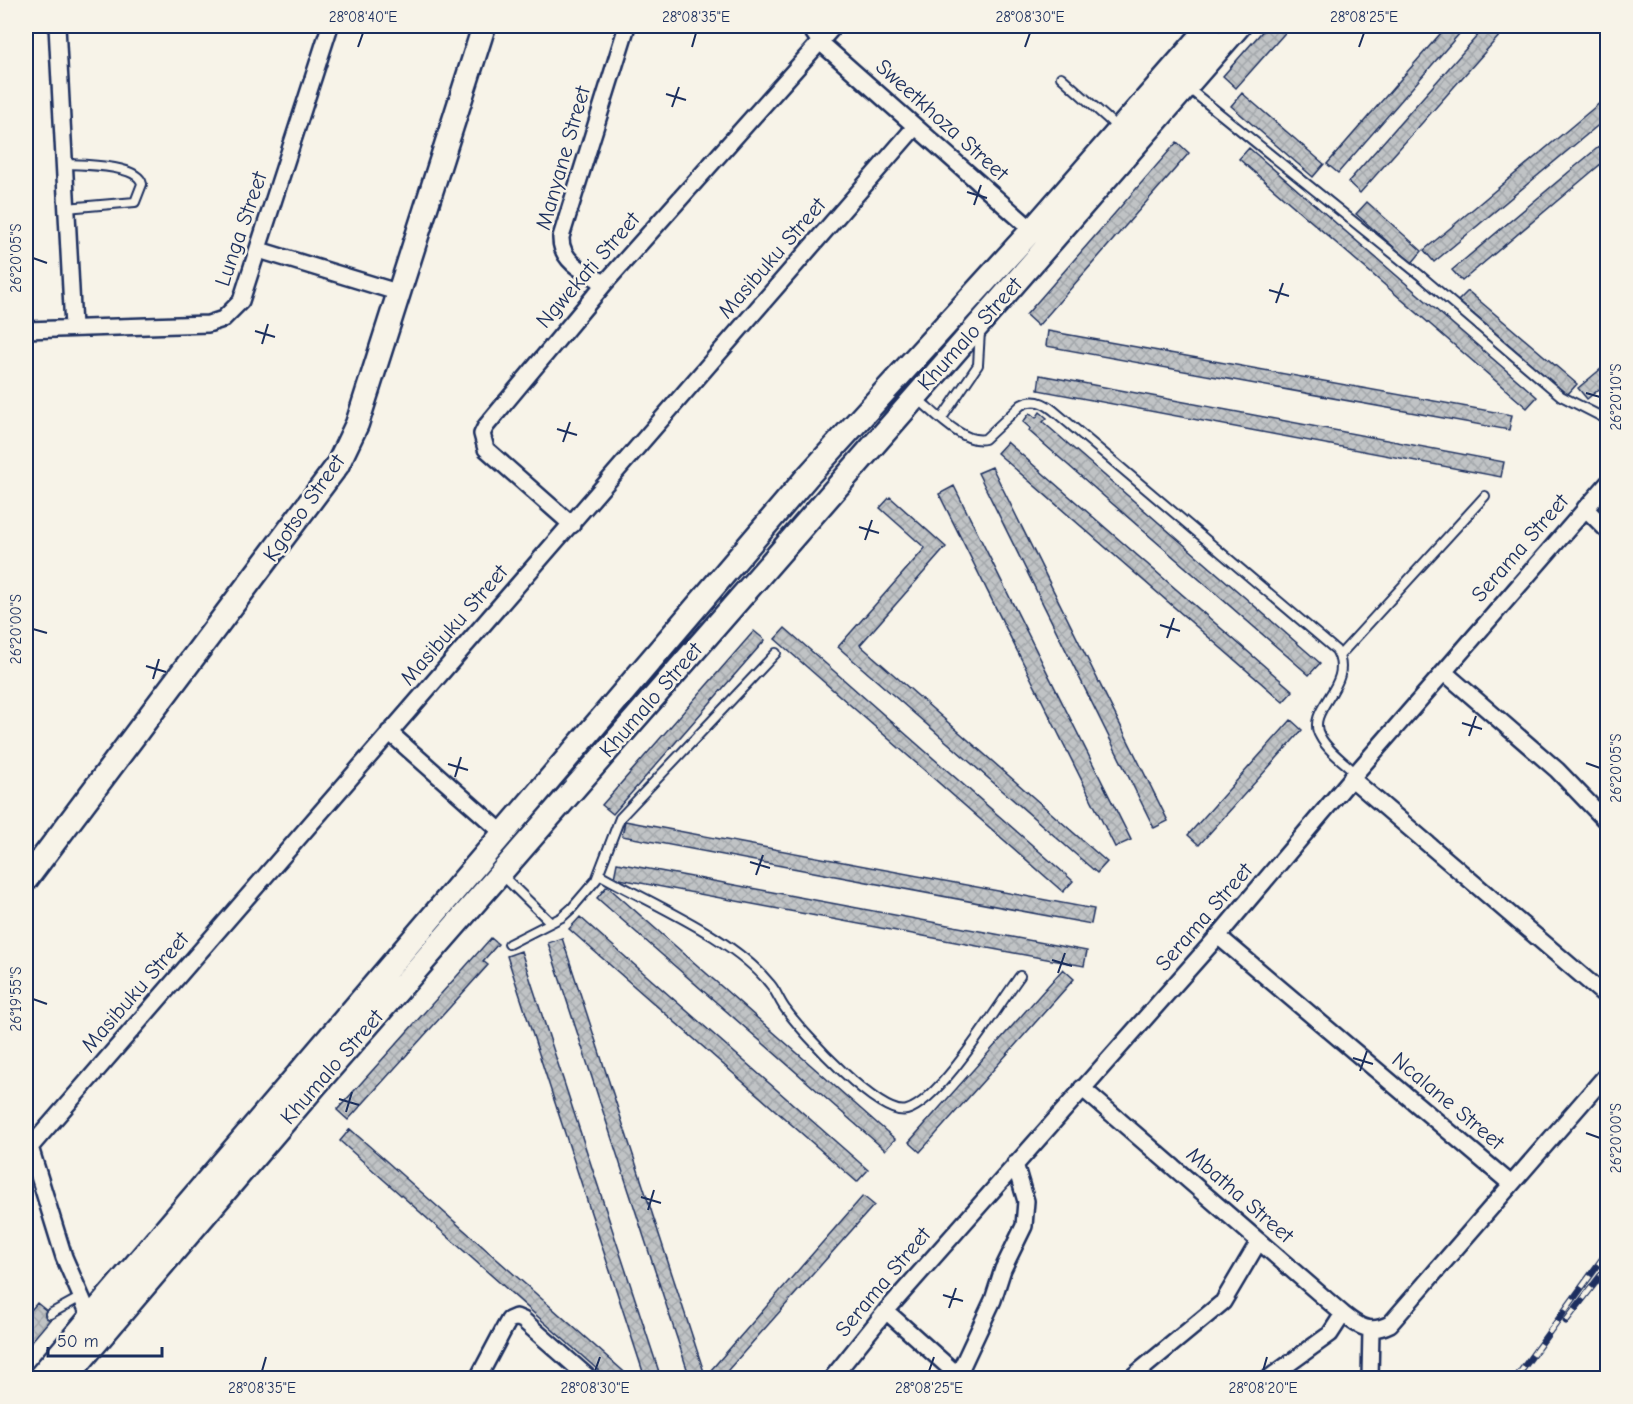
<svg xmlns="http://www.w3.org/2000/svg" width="1633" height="1404" font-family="'Comic Neue',sans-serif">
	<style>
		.building { fill: url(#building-cross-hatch); stroke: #1b2f5e; stroke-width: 1.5 }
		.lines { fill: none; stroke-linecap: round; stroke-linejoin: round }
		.lane-casing { stroke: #1b2f5e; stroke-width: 12 }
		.street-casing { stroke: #1b2f5e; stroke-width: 20 }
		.secondary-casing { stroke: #1b2f5e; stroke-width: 27 }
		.lane { stroke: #f7f3e8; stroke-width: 8 }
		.street { stroke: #f7f3e8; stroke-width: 15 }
		.secondary { stroke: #f7f3e8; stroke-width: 22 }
		.rail-casing { stroke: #1b2f5e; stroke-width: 7 }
		.rail { stroke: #f7f3e8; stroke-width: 4.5; stroke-dasharray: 14; stroke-linecap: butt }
		.ticks { fill: none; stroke: #1b2f5e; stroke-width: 2 }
		.labels { text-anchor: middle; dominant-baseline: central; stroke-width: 5; stroke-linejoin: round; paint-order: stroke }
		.street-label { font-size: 22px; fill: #1b2f5e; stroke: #f7f3e8 }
		.neatline { fill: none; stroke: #1b2f5e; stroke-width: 2 }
		.ticks-label { font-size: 15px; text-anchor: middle; fill: #1b2f5e }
	</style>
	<defs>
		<pattern id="building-cross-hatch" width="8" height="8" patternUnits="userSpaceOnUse" patternTransform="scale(1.5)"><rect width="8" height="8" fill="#c0c3c5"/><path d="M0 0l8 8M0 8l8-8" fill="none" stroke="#a4a8ac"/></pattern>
	</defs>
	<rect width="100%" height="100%" fill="#f7f3e8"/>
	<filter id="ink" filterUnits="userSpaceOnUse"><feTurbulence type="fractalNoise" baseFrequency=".0167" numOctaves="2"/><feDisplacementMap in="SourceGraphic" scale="12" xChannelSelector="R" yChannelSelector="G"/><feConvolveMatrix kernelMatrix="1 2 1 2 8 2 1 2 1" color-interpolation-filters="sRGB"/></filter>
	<g filter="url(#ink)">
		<path class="building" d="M1267 26H1291L1236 88 1223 76Z
			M1447 26H1466L1338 173 1327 164Z
			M1486 26H1508L1360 193 1348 182Z
			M1242 93 1324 164 1313 177 1231 106Z
			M1608 96V117L1434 262 1424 250Z
			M1608 139V158L1462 281 1452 270Z
			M1177 142 1189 153 1038 326 1026 315Z
			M1249 148 1537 397 1527 408 1239 159Z
			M1367 202 1422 251 1412 263 1356 214Z
			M1468 291 1577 384 1567 395 1458 301Z
			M1048 331 1512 415 1509 430 1046 346Z
			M1608 363V382L1587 399 1578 388Z
			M1040 375 1504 462 1501 477 1038 390Z
			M1040 412 1047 418 1043 422 1320 663 1309 675 1029 431 1030 428 1023 422 1030 413 1036 418Z
			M1007 442 1293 691 1283 702 997 453Z
			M992 467 1168 821 1154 828 978 473Z
			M954 486 1131 840 1115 847 939 494Z
			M890 497 946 547 860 645 1107 862 1097 873 838 647 925 548 880 508Z
			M785 628 1073 881 1063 892 775 639Z
			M754 631 765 640 613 814 602 805Z
			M1291 720 1302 730 1199 845 1188 835Z
			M625 821 1094 909 1091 924 622 836Z
			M617 863 1087 951 1084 966 614 878Z
			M607 886 895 1139 885 1150 597 898Z
			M580 917 868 1170 857 1182 569 929Z
			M491 938 498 944 483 961 488 965 348 1120 337 1110Z
			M562 938 706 1378H690L548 943Z
			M521 951 661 1378H645L507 956Z
			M1063 969 1074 979 920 1152 909 1142Z
			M350 1129 631 1378H607L340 1141Z
			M863 1196 874 1205 721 1378 711 1370Z
			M37 1303 53 1316 26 1348V1316Z"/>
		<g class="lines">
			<g class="lane-casing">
				<path id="lane" d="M1061 77 1118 128
					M1188 88 1421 276 1561 396 1608 420
					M64 164C81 165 138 164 142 184L135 202 66 208
					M918 399C935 413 963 444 985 439L1021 405C1033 398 1043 402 1053 410L1336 650C1357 685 1304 709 1320 736 1327 750 1344 762 1356 773
					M942 418 978 365 980 331
					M1339 656 1485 496
					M599 874C651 904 733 937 770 984 777 992 780 1003 787 1011 803 1033 880 1118 907 1110 942 1099 997 1007 1020 976
					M502 875 550 922
					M509 944 562 917 572 908 596 880 620 818 776 653
					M50 1314 81 1297"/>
			</g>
			<g class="street-casing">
				<path id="street" d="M57 26 73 327
					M809 26 820 42 1039 236
					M259 250 400 293
					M605 283C586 273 560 262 561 237L627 26
					M26 330 208 324 223 319 241 301 330 26
					M1585 508 1608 531
					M572 525 486 449 482 434 486 426 605 283 834 26
					M1444 672 1557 770 1608 823
					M389 732 504 834
					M1351 778 1608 998
					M1218 936 1511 1184
					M1082 1088 1343 1314C1359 1327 1370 1334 1390 1324L1608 1073
					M30 1147 64 1257 90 1317 97 1323
					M26 1152 915 127
					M886 1311 961 1378
					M958 1375 993 1300 1003 1269 1024 1226 1026 1201 1015 1164
					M478 1378 505 1327 509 1320 516 1317 523 1320 589 1378
					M832 1378 886 1311 1218 936 1356 773 1608 483
					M1131 1378 1223 1302 1259 1241
					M1269 1378 1330 1334 1343 1314
					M1370 1378 1371 1330"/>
			</g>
			<g class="secondary-casing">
				<path id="secondary" d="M26 880 337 466 357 424 484 26
					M39 1378 807 477 1032 230 1210 26
					M66 1378 314 1087 1239 26"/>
			</g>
			<use href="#lane" class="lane"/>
			<use href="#street" class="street"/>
			<use href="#secondary" class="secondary"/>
			<g class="rail-casing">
				<path id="rail" d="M1566 1321 1608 1266
					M1516 1378 1608 1251"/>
			</g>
			<use href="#rail" class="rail"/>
		</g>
	</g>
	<path class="ticks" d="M358 47 363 33M692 47 696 33M1025 47 1030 33M1359 47 1364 33M666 94 686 100M672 107 679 87M967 192 987 198M974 205 981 185M33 258 47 263M1269 290 1289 296M1276 303 1283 283M255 331 275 337M262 344 268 324M1586 393 1600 397M557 429 577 435M563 442 570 422M859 527 879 533M865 540 872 520M1160 625 1180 631M33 629 47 633M1167 638 1174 618M146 666 166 672M153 679 159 659M1462 723 1482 729M1469 736 1476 716M1586 763 1600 768M448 764 468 770M455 777 461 757M750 862 770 868M756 875 763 855M1052 960 1072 966M1058 973 1065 953M33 999 47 1004M1353 1058 1373 1064M1360 1071 1367 1051M339 1099 359 1105M346 1112 352 1092M1586 1133 1600 1138M641 1197 661 1203M648 1210 654 1190M943 1295 963 1301M949 1308 956 1288M262 1371 266 1357M595 1371 600 1357M929 1371 934 1357M1263 1371 1267 1357"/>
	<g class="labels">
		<g class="street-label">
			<text transform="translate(942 120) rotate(42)">Sweetkhoza Street</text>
			<text transform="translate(563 158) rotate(-74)">Manyane Street</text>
			<text transform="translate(241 229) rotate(-71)">Lunga Street</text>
			<text transform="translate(772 258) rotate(-49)">Masibuku Street</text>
			<text transform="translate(588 270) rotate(-49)">Ngwekati Street</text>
			<text transform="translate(970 334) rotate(-48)">Khumalo Street</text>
			<text transform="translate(304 508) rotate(-55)">Kgotso Street</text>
			<text transform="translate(1520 548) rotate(-49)">Serama Street</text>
			<text transform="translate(454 625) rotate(-49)">Masibuku Street</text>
			<text transform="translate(651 700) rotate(-49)">Khumalo Street</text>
			<text transform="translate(1204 917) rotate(-49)">Serama Street</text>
			<text transform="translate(135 992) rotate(-49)">Masibuku Street</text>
			<text transform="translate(332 1067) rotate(-49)">Khumalo Street</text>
			<text transform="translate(1448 1101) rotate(40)">Ncalane Street</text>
			<text transform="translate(1240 1195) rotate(41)">Mbatha Street</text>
			<text transform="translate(883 1282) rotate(-50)">Serama Street</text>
		</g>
	</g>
	<rect width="1633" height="1404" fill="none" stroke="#f7f3e8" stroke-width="66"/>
	<path d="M48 1347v9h114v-9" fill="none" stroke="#1b2f5e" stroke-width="3"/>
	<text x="57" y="1347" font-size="18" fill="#1b2f5e" stroke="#f7f3e8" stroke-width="4.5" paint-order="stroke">50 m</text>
	<rect x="33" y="33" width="1567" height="1338" class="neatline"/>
	<g class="ticks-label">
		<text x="363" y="22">28°08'40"E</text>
		<text x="696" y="22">28°08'35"E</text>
		<text x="1030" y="22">28°08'30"E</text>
		<text x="1364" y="22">28°08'25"E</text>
		<text transform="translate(16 258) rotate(-90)" y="5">26°20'05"S</text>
		<text transform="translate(1616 397) rotate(-90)" y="5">26°20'10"S</text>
		<text transform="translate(16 629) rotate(-90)" y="5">26°20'00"S</text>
		<text transform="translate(1616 768) rotate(-90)" y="5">26°20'05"S</text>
		<text transform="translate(16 999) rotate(-90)" y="5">26°19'55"S</text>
		<text transform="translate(1616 1138) rotate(-90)" y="5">26°20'00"S</text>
		<text x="262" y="1393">28°08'35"E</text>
		<text x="595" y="1393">28°08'30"E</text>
		<text x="929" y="1393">28°08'25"E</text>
		<text x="1263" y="1393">28°08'20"E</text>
	</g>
</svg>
